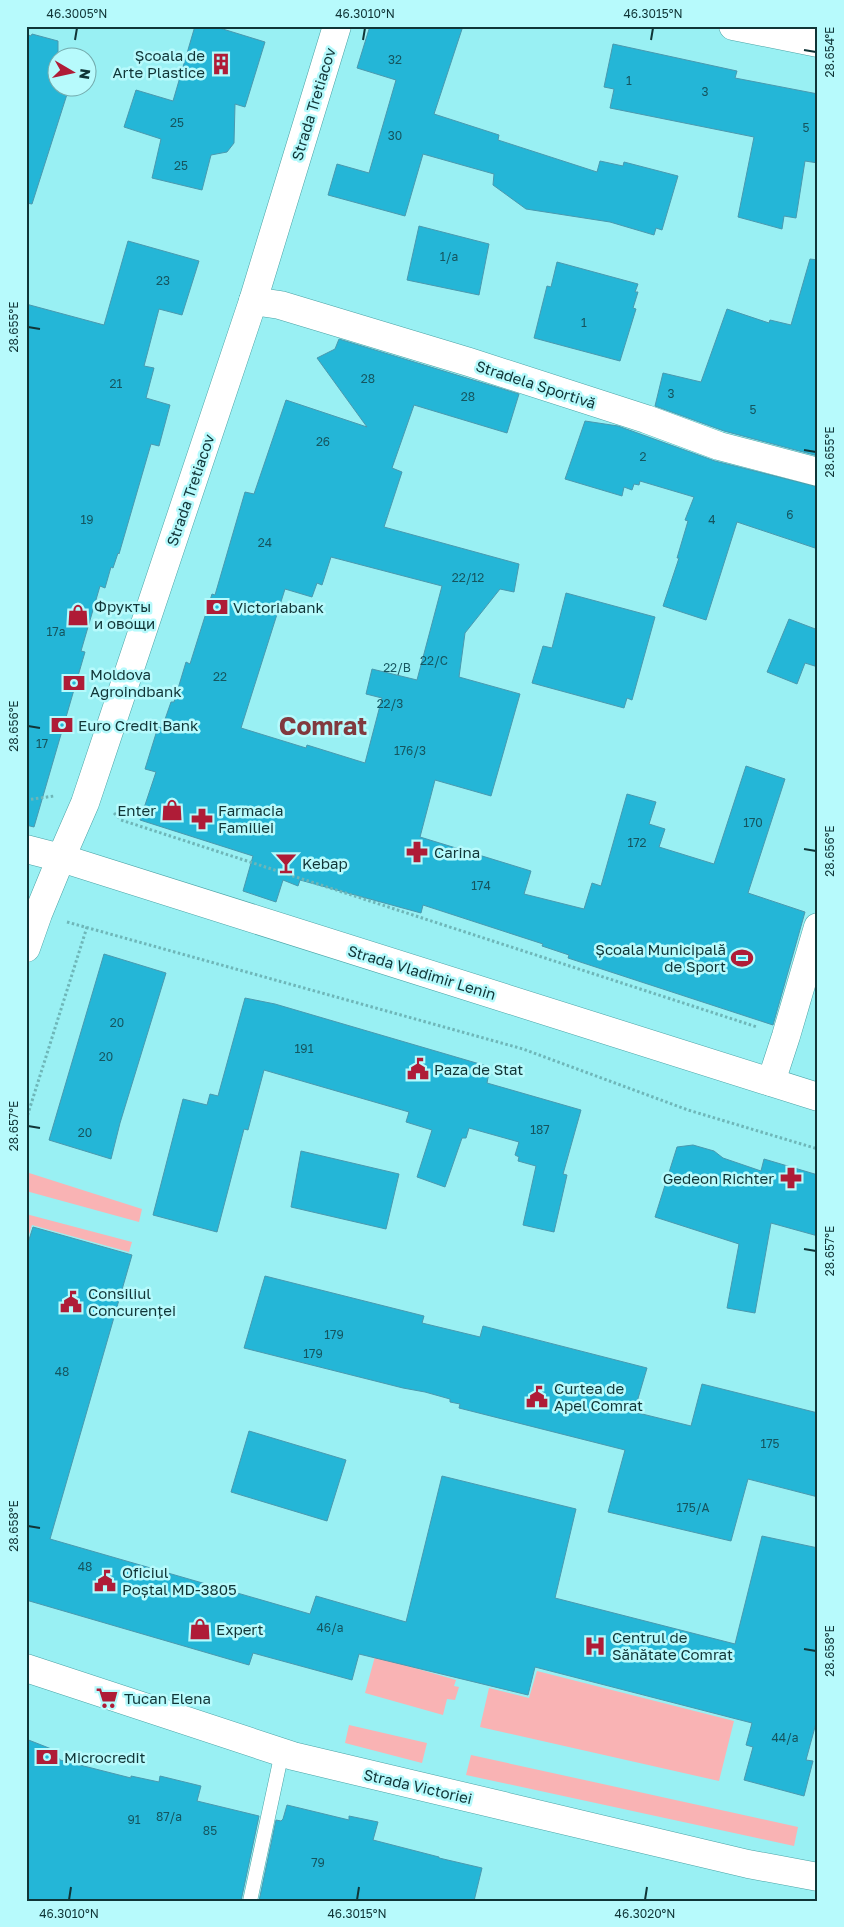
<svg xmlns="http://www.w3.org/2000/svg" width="844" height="1927" font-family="'Golos Text',sans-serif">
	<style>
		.green { fill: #f9b3b4 }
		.building { fill: #24b6d7; stroke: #4a99af; fill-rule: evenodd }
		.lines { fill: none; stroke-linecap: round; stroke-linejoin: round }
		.lane-casing { stroke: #4ba2a5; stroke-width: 15 }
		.street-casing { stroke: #4ba2a5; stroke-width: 29 }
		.secondary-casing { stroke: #4ba2a5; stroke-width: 29 }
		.path { stroke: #6eb6b8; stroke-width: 3; stroke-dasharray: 2.5 2.5; stroke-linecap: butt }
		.lane { stroke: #fff; stroke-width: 14 }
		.street { stroke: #fff; stroke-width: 28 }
		.secondary { stroke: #fff; stroke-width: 28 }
		.ticks { fill: none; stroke: #103537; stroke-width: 2 }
		.labels { text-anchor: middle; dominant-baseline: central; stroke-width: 5; stroke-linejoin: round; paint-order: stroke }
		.number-label { font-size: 12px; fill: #15555f }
		.poi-label { font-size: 15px; fill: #103537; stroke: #b7fafc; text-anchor: start }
		.street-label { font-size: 15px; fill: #103537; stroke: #b7fafc }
		.town-label { font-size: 25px; font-weight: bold; fill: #81393e; stroke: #b7fafc }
		.neatline { fill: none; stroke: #103537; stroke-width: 2 }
		.ticks-label { font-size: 12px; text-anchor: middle; fill: #103537 }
	</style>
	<rect width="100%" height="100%" fill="#99f0f3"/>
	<path class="green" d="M26 1172 142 1209 139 1222 26 1191Z
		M26 1214 132 1242 129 1252 32 1225 26 1244Z
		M377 1649 394 1662 456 1680 454 1686 459 1687 455 1700 447 1699 443 1715 365 1693Z
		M537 1671 734 1721 719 1781 480 1727 489 1688 529 1698Z
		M349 1725 427 1743 422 1763 345 1743Z
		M471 1755 798 1827 794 1846 466 1775Z"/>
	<path class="building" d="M195 26H213L265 42 245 107 235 104 234 143 227 152 211 155 202 190 152 178 161 139 124 127 136 90 173 101Z
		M370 26H463L434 114 499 135 498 140 597 172 600 161 623 166 624 162 678 176 662 230 656 228 654 235 610 222 526 209 493 185 494 174 423 154 405 216 328 195 337 164 369 173 396 80 357 68Z
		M26 34 31 36 32 34 58 41V88H69L32 204 26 203Z
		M613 44 737 71 735 78 818 94V163L805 161 796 218 784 216 782 229 738 217 754 137 610 108 614 89 604 87Z
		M419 226 489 244 479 295 407 280Z
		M128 241 199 261 182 315 159 309 144 366 154 368 146 398 170 405 159 446 151 444 119 554 118 553 113 568 111 567 105 588 100 586 81 651 85 652 34 827 26 825V304L104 325Z
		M810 259 818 260V456L724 431 655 406 663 373 701 382 727 309 769 323 770 320 791 325Z
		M557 262 638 284 635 292H638L633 308 636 309 620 361 534 338 547 286 551 287Z
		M339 339 519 394 507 433 414 405 392 468 402 472 384 527 519 564 514 592 500 589 465 633 459 677 520 694 491 796 435 780 420 837 531 871 524 894 584 909 592 883 601 886 627 794 656 802 649 824 665 829 659 847 714 864 746 766 785 779 748 893 805 912 773 1025 568 958 569 955 542 946 543 944 423 905 421 913 300 880 298 886 283 880 276 902 243 891 253 856 140 820 156 772 145 769 158 727 162 728 171 702H174L186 662 190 664 212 594 215 595 245 492 254 494 286 400 367 427 317 358 335 349ZM331 557 442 586 417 680 372 669 366 694 382 698 365 763 307 745 306 748 241 728 285 589 312 597 317 583 322 585Z
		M585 421 618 426 715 461 818 487V549L737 522 706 620 663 606 679 558H677L688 521 685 520 694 497 640 481 639 485 634 484 632 490 624 487 622 496 565 479Z
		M566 593 655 617 632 700 627 698 624 708 532 683 543 646 552 648Z
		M789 619 818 630V667L805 663 797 684 767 672Z
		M104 954 166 973 120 1123 111 1159 49 1140Z
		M245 998 275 1004 490 1067 487 1083 581 1110 563 1174 567 1175 554 1232 523 1225 536 1166 518 1161 519 1157 515 1155 519 1142 469 1128 466 1138H462L445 1187 417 1177 432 1130 406 1122 409 1112 264 1070 248 1130 244 1129 217 1232 153 1215 183 1099 207 1105 210 1094 218 1096Z
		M693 1145 714 1151 723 1158 761 1171 764 1159 818 1175V1236L771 1223 755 1313 727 1308 739 1244 655 1217 677 1147Z
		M301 1151 399 1174 386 1229 291 1207Z
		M33 1227 132 1255 50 1539 310 1614 316 1596 406 1622 442 1476 576 1509 555 1598 735 1644 762 1536 818 1548V1716L806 1760 813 1761 804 1796 744 1780 753 1747 746 1745 752 1723 535 1667 528 1695 359 1654 352 1680 253 1653 249 1665 26 1600V1249Z
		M265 1276 424 1316 422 1323 480 1337 483 1326 647 1368 634 1412 691 1426 702 1384 818 1413V1497L748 1479 731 1541 608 1512 625 1450 459 1408 460 1404 450 1402V1399L425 1392 403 1388 244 1348Z
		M249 1431 346 1460 327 1521 231 1492Z
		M26 1739 54 1750 60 1760 131 1778V1776L159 1782 160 1776 201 1786 197 1801 259 1816 241 1901H26Z
		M287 1805 349 1820V1816L378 1822 373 1840 439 1857V1858L482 1868 474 1901H259L276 1820 281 1821 283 1819Z"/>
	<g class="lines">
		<g class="lane-casing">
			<path id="lane" d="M250 1901 282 1752"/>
		</g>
		<g class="street-casing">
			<path id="street" d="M733 26 818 43
				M253 301 280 305 469 362 646 419 719 446 818 472
				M26 948 38 914 61 858
				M771 1082 786 1036 818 927
				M26 1668 293 1756 748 1864 818 1877"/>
		</g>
		<g class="secondary-casing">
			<path id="secondary" d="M26 849 61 858 818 1097
				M61 858 85 803 253 301 337 26"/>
		</g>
		<path class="path" d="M26 800 54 796
			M114 813 121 820 757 1027
			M67 922 523 1049 688 1110 818 1149
			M26 1120 87 927"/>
		<use href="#lane" class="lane"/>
		<use href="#street" class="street"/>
		<use href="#secondary" class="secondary"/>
	</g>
	<path class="ticks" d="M75 40 77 28M363 40 365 28M651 40 653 28M804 50 816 52M28 327 40 329M804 450 816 452M28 726 40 728M804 849 816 851M28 1126 40 1128M804 1249 816 1251M28 1526 40 1528M804 1649 816 1651M69 1900 71 1887M357 1900 359 1887M645 1900 647 1887"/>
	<defs>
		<g id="building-bare" transform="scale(1.725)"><path d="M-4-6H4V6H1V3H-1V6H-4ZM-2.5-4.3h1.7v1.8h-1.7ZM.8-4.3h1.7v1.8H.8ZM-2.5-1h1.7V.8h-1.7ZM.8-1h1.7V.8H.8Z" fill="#af1c37" stroke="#b7fafc" stroke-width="2.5" paint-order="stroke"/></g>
		<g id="bank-bare" transform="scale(1.725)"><path d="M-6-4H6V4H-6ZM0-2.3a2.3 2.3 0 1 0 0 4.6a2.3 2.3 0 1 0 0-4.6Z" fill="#af1c37" stroke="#b7fafc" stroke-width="2.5" paint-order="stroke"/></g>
		<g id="shop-bare" transform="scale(1.725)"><path d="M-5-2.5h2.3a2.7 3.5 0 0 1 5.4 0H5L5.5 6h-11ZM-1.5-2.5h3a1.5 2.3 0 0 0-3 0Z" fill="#af1c37" stroke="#b7fafc" stroke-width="2.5" paint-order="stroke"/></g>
		<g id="pharmacy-bare" transform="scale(1.725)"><path d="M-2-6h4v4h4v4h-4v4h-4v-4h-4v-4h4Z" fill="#af1c37" stroke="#b7fafc" stroke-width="2.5" paint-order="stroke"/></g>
		<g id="bar-bare" transform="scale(1.725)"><path d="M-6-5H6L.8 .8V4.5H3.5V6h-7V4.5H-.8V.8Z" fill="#af1c37" stroke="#b7fafc" stroke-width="2.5" paint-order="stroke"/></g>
		<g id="stadium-bare" transform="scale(1.725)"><path d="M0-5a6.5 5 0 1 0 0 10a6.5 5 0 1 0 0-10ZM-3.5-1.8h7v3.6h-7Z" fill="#af1c37" stroke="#b7fafc" stroke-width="2.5" paint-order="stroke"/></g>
		<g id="civic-bare" transform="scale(1.725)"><path d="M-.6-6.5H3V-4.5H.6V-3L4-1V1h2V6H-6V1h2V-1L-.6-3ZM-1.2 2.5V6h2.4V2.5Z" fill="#af1c37" stroke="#b7fafc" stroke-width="2.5" paint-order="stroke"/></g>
		<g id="hospital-bare" transform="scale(1.725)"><path d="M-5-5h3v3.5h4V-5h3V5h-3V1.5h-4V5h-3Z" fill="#af1c37" stroke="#b7fafc" stroke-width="2.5" paint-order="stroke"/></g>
		<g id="supermarket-bare" transform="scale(1.725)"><path d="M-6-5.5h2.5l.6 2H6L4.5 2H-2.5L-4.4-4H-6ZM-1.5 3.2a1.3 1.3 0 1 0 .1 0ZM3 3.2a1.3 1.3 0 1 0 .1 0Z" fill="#af1c37" stroke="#b7fafc" stroke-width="2.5" paint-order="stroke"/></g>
	</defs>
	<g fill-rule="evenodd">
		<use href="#building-bare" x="221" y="64"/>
		<use href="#bank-bare" x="217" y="607"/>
		<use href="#shop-bare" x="78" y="615"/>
		<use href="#bank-bare" x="74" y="683"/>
		<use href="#bank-bare" x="62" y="725"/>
		<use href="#shop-bare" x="172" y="810"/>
		<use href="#pharmacy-bare" x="202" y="819"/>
		<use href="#pharmacy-bare" x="417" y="852"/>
		<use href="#bar-bare" x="286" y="863"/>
		<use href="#stadium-bare" x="742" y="958"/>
		<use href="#civic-bare" x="418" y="1069"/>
		<use href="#pharmacy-bare" x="791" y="1178"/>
		<use href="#civic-bare" x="71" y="1302"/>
		<use href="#civic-bare" x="537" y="1397"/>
		<use href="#civic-bare" x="105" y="1581"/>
		<use href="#shop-bare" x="200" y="1629"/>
		<use href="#hospital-bare" x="595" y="1646"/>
		<use href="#supermarket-bare" x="107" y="1698"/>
		<use href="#bank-bare" x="47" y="1757"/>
	</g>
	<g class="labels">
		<g class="number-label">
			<text x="395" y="59">32</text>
			<text x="629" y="80">1</text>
			<text x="705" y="91">3</text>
			<text x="177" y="122">25</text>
			<text x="806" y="127">5</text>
			<text x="395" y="135">30</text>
			<text x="181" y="165">25</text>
			<text x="449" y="256">1/a</text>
			<text x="163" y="280">23</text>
			<text x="584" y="322">1</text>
			<text x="368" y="378">28</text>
			<text x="116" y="383">21</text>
			<text x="671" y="393">3</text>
			<text x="468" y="396">28</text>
			<text x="753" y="409">5</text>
			<text x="323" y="441">26</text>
			<text x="643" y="456">2</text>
			<text x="790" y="514">6</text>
			<text x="87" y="519">19</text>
			<text x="712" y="519">4</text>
			<text x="265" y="542">24</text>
			<text x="468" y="577">22/12</text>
			<text x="56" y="631">17a</text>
			<text x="434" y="660">22/C</text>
			<text x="397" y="667">22/B</text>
			<text x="220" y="676">22</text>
			<text x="390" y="703">22/3</text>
			<text x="42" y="743">17</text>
			<text x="410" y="750">176/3</text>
			<text x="753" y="822">170</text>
			<text x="637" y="842">172</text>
			<text x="481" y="885">174</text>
			<text x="117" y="1022">20</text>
			<text x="304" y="1048">191</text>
			<text x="106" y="1056">20</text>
			<text x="540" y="1129">187</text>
			<text x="85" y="1132">20</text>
			<text x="334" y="1334">179</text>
			<text x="313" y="1353">179</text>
			<text x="62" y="1371">48</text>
			<text x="770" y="1443">175</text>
			<text x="693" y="1507">175/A</text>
			<text x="85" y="1566">48</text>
			<text x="330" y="1627">46/a</text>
			<text x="785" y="1737">44/a</text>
			<text x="169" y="1816">87/a</text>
			<text x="134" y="1819">91</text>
			<text x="210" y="1830">85</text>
			<text x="318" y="1862">79</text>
		</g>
		<g class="poi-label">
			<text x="205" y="55" text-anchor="end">Școala de<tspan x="205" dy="17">Arte Plastice</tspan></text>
			<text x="94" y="606">Фрукты<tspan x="94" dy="17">и овощи</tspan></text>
			<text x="233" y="607">Victoriabank</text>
			<text x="90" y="674">Moldova<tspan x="90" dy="17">Agroindbank</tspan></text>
			<text x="78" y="725">Euro Credit Bank</text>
			<text x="156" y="810" text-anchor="end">Enter</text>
			<text x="218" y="810">Farmacia<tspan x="218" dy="17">Familiei</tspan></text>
			<text x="434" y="852">Carina</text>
			<text x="302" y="863">Kebap</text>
			<text x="726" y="949" text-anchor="end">Școala Municipală<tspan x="726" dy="17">de Sport</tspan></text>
			<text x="434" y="1069">Paza de Stat</text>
			<text x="774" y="1178" text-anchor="end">Gedeon Richter</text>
			<text x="88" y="1293">Consiliul<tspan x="88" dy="17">Concurenței</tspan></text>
			<text x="554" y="1388">Curtea de<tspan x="554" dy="17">Apel Comrat</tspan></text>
			<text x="122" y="1572">Oficiul<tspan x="122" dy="17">Poștal MD-3805</tspan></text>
			<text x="216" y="1629">Expert</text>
			<text x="612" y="1637">Centrul de<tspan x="612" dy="17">Sănătate Comrat</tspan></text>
			<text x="124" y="1698">Tucan Elena</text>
			<text x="64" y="1757">Microcredit</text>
		</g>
		<g class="street-label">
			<text transform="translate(313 104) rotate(-73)">Strada Tretiacov</text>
			<text transform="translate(536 384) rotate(18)">Stradela Sportivă</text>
			<text transform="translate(190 490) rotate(-71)">Strada Tretiacov</text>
			<text transform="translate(422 972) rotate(17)">Strada Vladimir Lenin</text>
			<text transform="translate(418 1786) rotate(13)">Strada Victoriei</text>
		</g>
		<g class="town-label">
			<text x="323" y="725">Comrat</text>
		</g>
	</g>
	<rect width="844" height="1927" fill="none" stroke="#b7fafc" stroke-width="55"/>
	<g transform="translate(72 72) rotate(99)"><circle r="24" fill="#b7fafc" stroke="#74abad"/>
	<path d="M0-4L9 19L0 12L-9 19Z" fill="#af1c37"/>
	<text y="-8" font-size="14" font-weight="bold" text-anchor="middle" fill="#103537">N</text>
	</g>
	<rect x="28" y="28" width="788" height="1872" class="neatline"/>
	<g class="ticks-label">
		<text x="77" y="18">46.3005°N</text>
		<text x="365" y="18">46.3010°N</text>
		<text x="653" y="18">46.3015°N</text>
		<text transform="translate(830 52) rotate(-90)" y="4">28.654°E</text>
		<text transform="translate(14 327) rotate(-90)" y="4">28.655°E</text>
		<text transform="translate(830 452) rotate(-90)" y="4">28.655°E</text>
		<text transform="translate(14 726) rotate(-90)" y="4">28.656°E</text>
		<text transform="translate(830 851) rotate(-90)" y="4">28.656°E</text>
		<text transform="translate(14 1126) rotate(-90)" y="4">28.657°E</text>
		<text transform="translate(830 1251) rotate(-90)" y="4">28.657°E</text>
		<text transform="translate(14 1526) rotate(-90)" y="4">28.658°E</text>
		<text transform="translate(830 1651) rotate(-90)" y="4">28.658°E</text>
		<text x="69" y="1918">46.3010°N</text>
		<text x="357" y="1918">46.3015°N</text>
		<text x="645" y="1918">46.3020°N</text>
	</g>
</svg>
